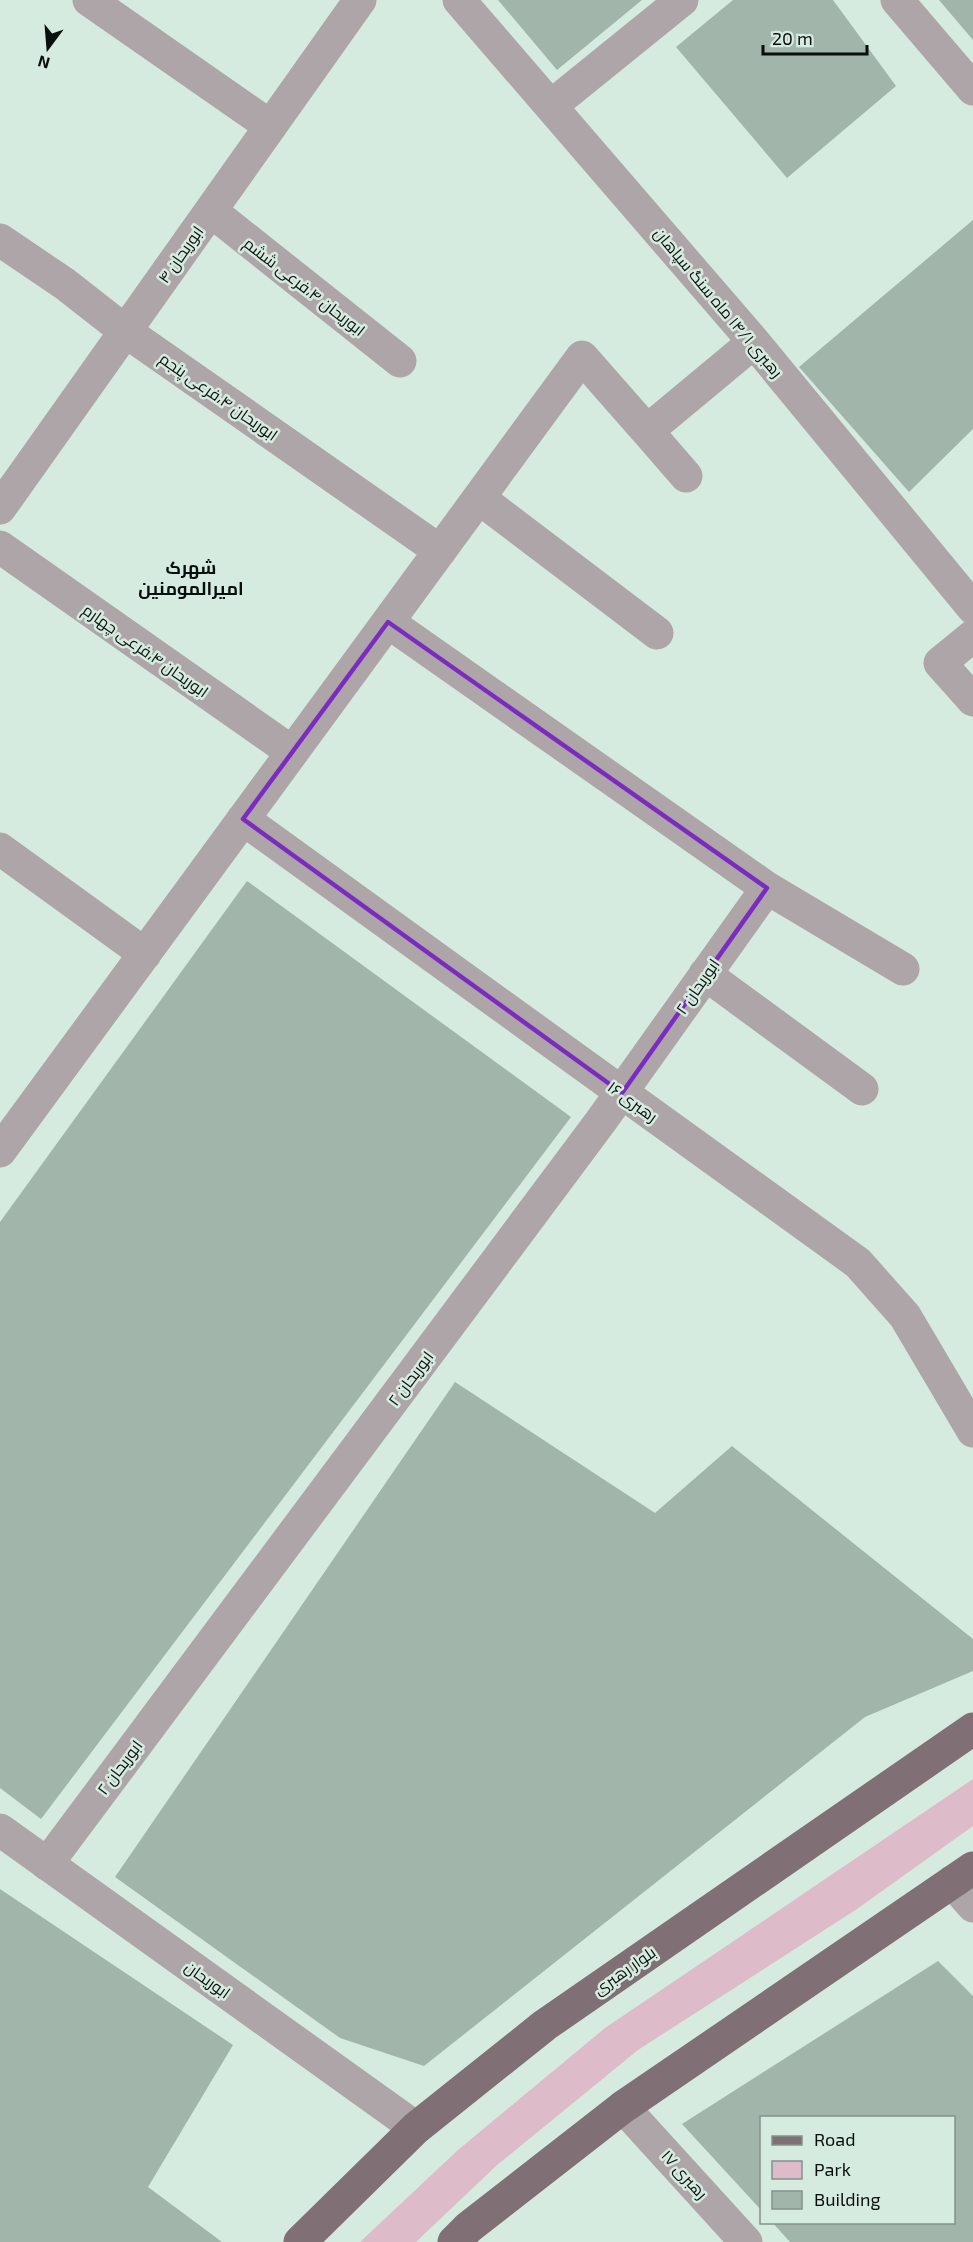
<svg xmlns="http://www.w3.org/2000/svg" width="973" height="2242" font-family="'Exo 2',Cairo,sans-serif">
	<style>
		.green { fill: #debbc8 }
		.building { fill: #a1b5aa }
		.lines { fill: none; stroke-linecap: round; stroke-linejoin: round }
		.minor { stroke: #aea5a8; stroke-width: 33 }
		.tertiary { stroke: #aea5a8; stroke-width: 33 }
		.primary { stroke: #806f75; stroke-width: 33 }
		.marked { fill: none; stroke: #7b2cbf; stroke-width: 4.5; stroke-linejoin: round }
		.labels { text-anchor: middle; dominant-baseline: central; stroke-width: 5; stroke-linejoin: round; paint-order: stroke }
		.street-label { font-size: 16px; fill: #090f0c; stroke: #d6ebe0 }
		.neighbourhood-label { font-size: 18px; font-weight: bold; fill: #090f0c; stroke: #d6ebe0 }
	</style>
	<rect width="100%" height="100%" fill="#d6ebe0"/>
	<path class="green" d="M973 1779V1826L857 1909 638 2050 496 2166 416 2242H360L458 2150 605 2028Z"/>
	<path class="building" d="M498 0H642L557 70Z
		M733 0H833L896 86 787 178 676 47Z
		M939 0H973V40Z
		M973 220V429L909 492 799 367Z
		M247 881 571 1117 41 1819 0 1788V1222Z
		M455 1382 655 1513 732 1446 973 1639V1671L865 1717 424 2066 340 2038 115 1877Z
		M0 1889 233 2045 148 2187 222 2242H0Z
		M938 1961 973 1996V2242H790L772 2222H954V2118H762V2211L682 2124Z"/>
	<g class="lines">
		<path class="minor" d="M89 0 270 126
			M459 0 754 342 973 608
			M897 0 973 89
			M551 106 682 0
			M211 211 400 361
			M0 240 65 284 125 331 440 551
			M647 431 686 476
			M479 498 657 633
			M0 508 360 0
			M0 547 292 752
			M388 622 767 888 903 969
			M973 636 940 663 973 700
			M243 819 858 1263 905 1316 973 1431
			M0 849 145 954
			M705 974 862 1089
			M0 1151 582 357 647 431 754 342
			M47 1864 601 1121 767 888
			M952 1882 973 1906
			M623 2107 746 2242"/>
		<path class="tertiary" d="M0 1830 416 2128"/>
		<path class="primary" d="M300 2242 416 2128 545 2025 973 1729
			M454 2242 469 2227 623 2107 973 1868"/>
	</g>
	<path class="marked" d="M388 622 767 888 622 1093 243 819Z"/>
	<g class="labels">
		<g class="street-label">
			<text transform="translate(180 254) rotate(-55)">ابوریحان ۴</text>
			<text transform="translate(305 286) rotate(38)">ابوریحان ۴،فرعی ششم</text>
			<text transform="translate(719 302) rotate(50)">رهبری ۱۴/۱ ماه سنگ سپاهان</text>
			<text transform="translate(219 396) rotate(35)">ابوریحان ۴،فرعی پنجم</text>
			<text transform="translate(146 650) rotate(35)">ابوریحان ۴،فرعی چهارم</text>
			<text transform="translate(697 986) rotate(-55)">ابوریحان ۲</text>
			<text transform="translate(633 1101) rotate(36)">رهبری ۱۶</text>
			<text transform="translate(410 1378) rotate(-53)">ابوریحان ۲</text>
			<text transform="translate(119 1767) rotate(-53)">ابوریحان ۲</text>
			<text transform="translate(624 1970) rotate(-35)">بلوار رهبری</text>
			<text transform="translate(208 1979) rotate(36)">ابوریحان</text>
			<text transform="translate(685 2174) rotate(48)">رهبری ۱۷</text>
		</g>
		<g class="neighbourhood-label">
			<text x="191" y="567">شهرک<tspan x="191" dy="21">امیرالمومنین</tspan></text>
		</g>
	</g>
	<rect x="760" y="2116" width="195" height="108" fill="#d6ebe0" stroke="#84938b" stroke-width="1.5"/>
	<rect x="772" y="2136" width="30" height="9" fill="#806f75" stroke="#84938b" stroke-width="1.5"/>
	<text x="814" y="2146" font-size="18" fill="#090f0c">Road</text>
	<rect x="772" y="2161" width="30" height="18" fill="#debbc8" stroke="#84938b" stroke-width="1.5"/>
	<text x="814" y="2176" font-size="18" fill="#090f0c">Park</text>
	<rect x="772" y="2191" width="30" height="18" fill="#a1b5aa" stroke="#84938b" stroke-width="1.5"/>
	<text x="814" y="2206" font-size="18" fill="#090f0c">Building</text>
	<g transform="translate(48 48) rotate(196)" stroke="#d6ebe0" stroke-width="4.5" paint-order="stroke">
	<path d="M0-4.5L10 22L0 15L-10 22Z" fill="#090f0c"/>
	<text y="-9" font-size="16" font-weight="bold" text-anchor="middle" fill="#090f0c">N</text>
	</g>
	<path d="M763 45v9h104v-9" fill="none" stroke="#090f0c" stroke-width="3"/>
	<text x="772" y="45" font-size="18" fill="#090f0c" stroke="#d6ebe0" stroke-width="4.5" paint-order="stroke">20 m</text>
</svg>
